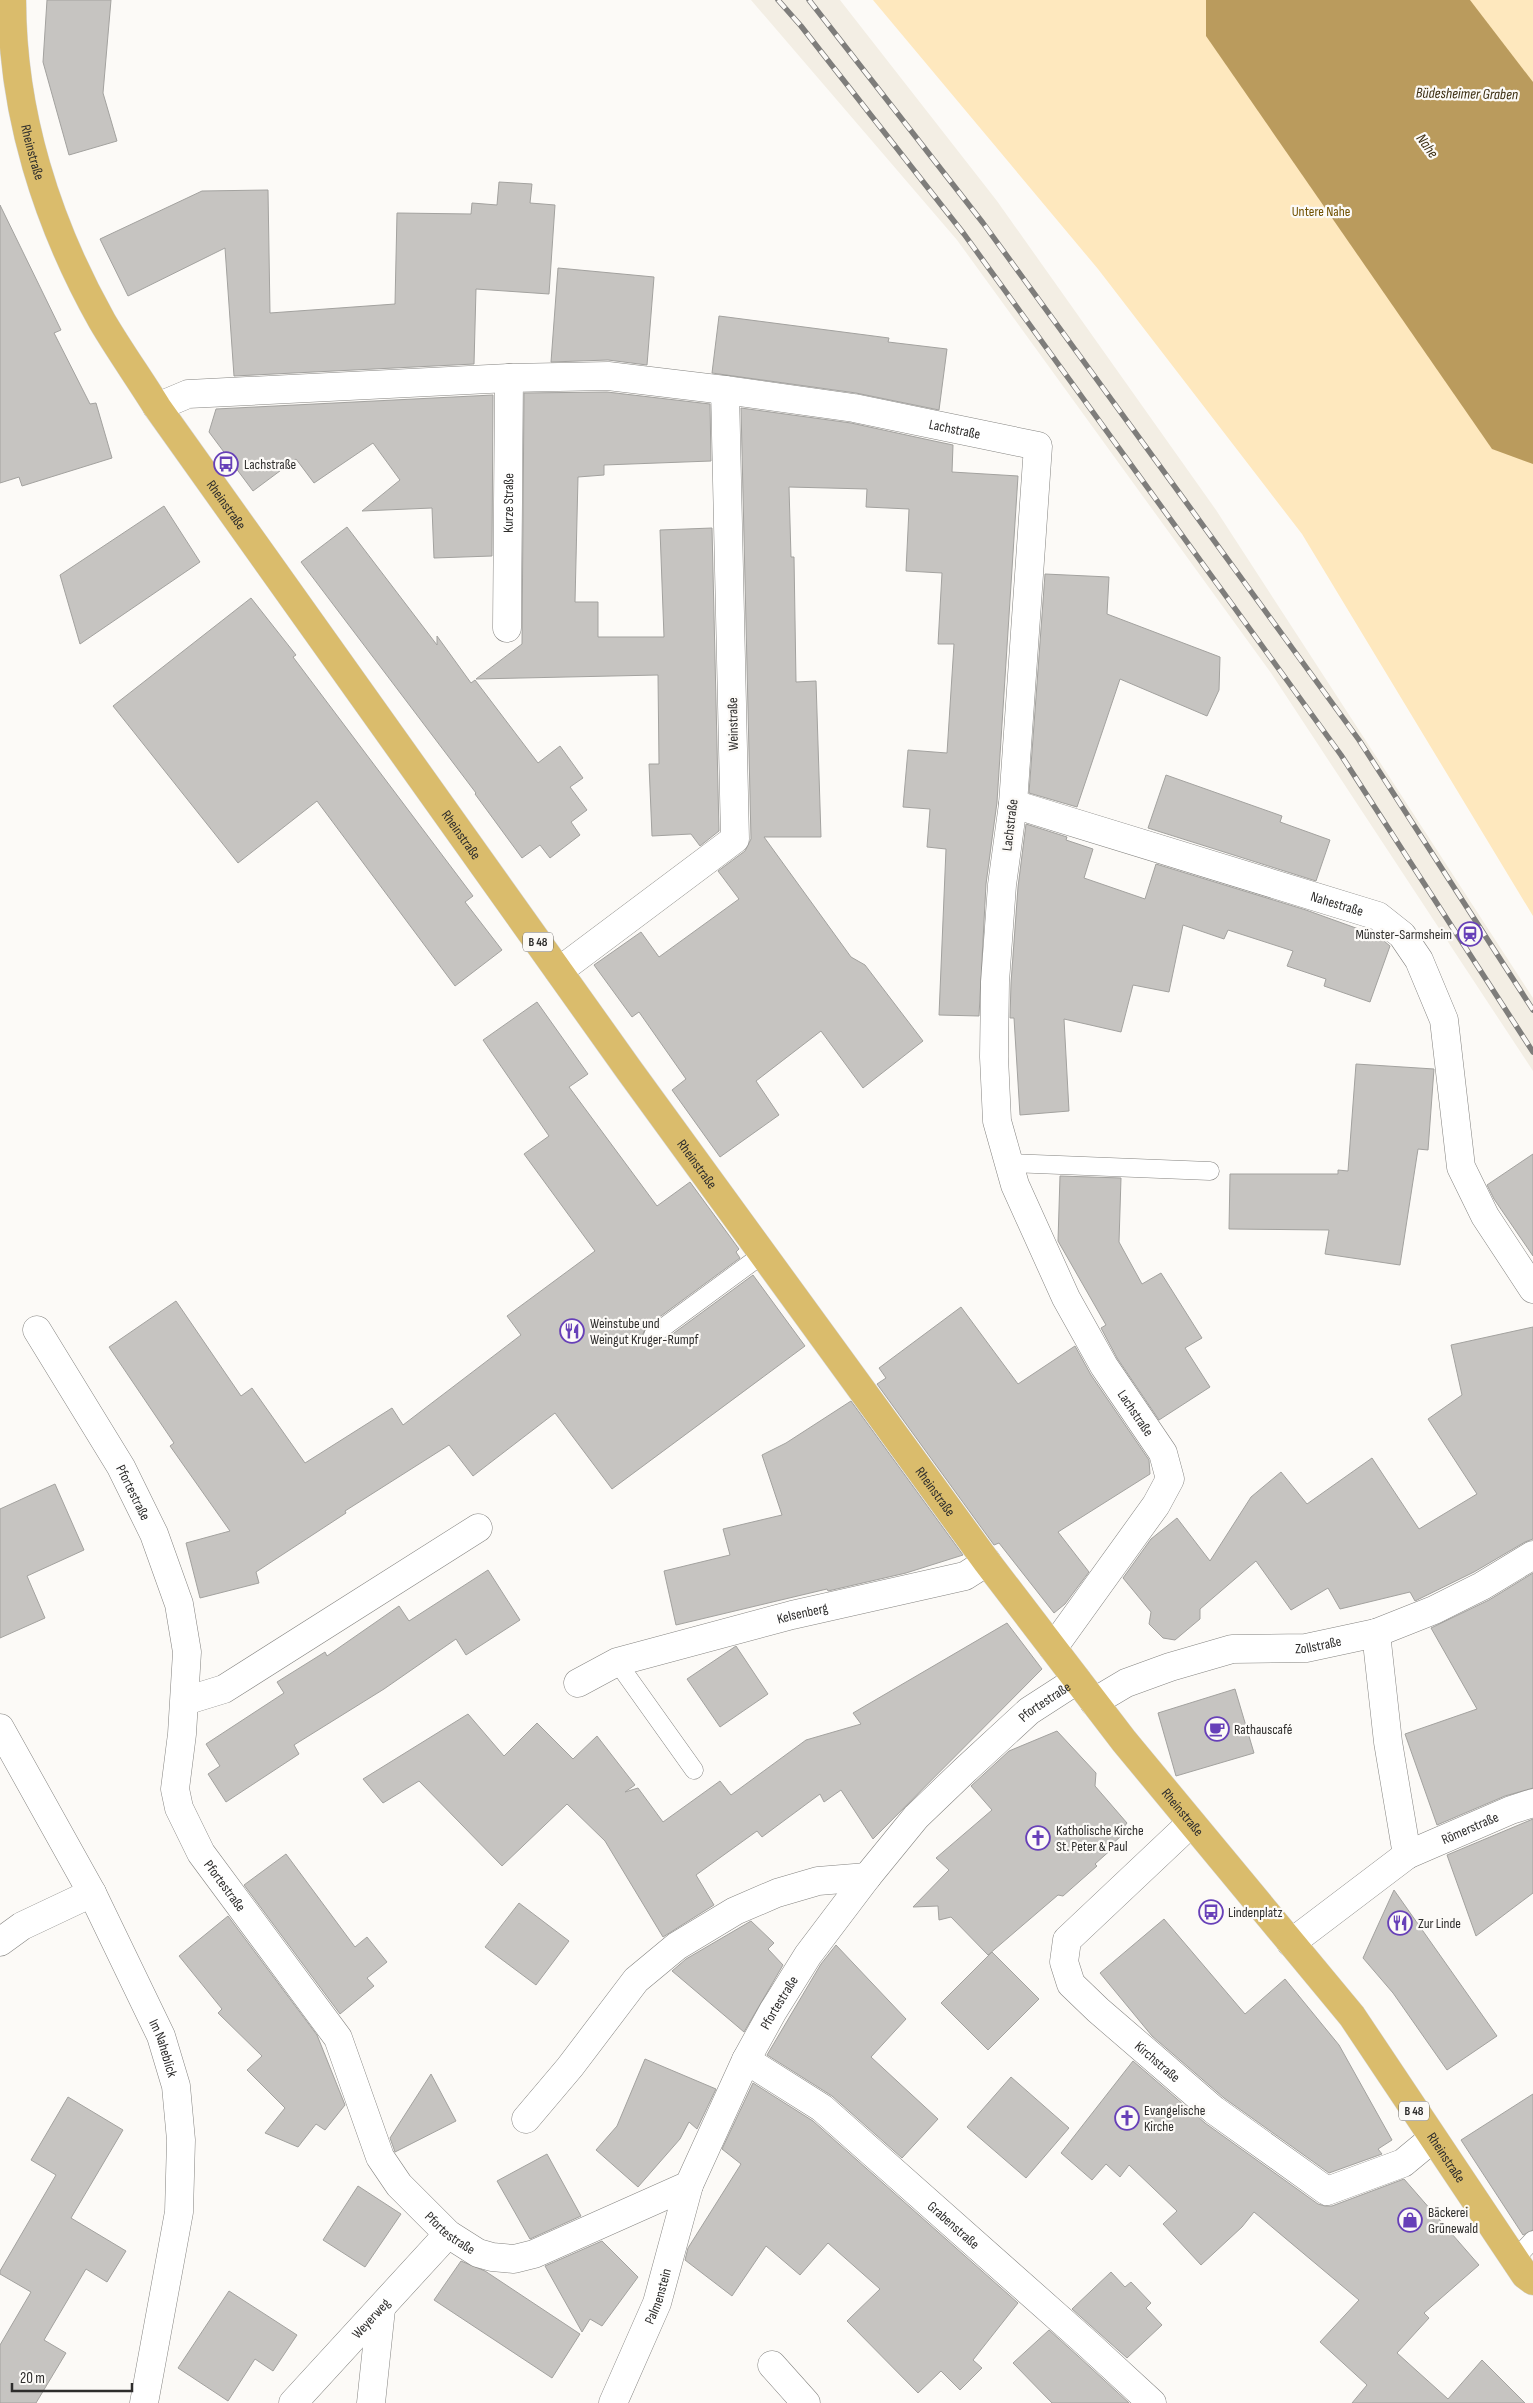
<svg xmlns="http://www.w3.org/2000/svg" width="1533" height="2403" font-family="'Sofia Sans Condensed',sans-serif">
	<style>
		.built { fill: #f3eee4 }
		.green { fill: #fee8be }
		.water { fill: #ba9b5d }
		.building { fill: #c6c4c1; stroke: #a3a29f }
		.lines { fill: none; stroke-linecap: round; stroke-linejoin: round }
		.lane-casing { stroke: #858481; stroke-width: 19 }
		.street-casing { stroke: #858481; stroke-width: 29 }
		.primary-casing { stroke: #d5d5d5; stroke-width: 29 }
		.lane { stroke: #fff; stroke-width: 18 }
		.street { stroke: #fff; stroke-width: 28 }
		.primary { stroke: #dabc6c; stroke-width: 28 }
		.rail-casing { stroke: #7e7d7b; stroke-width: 5.5 }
		.rail { stroke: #fcfaf7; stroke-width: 4; stroke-dasharray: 11; stroke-linecap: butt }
		.labels { text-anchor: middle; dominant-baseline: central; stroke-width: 4.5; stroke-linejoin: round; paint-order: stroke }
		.shield { fill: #fcfaf7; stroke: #6c6a69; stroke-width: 1 }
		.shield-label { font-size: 12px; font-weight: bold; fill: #2e2d2c }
		.street-label { font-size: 14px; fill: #2e2d2c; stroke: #fcfaf7 }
		.park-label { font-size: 14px; fill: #705100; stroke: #fcfaf7 }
		.poi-label { font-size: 14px; fill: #2e2d2c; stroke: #fcfaf7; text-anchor: start }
		.water-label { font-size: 15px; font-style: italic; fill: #3c2e12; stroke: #fcfaf7 }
	</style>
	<rect width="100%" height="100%" fill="#fcfaf7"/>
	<path class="built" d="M751 0H840L997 201 1216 510 1533 998V1071L1271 673 957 240Z"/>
	<path class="green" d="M873 0H1533V916L1302 534 1098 269Z"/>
	<path class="water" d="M1206 0H1470L1533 82V464L1492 449 1206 36Z"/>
	<path class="building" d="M47 0H111L103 93 117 141 69 155 43 62Z
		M499 182 532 184 530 203 555 205 549 294 476 289 474 364 234 376 225 248 128 296 100 239 202 191 268 190 270 313 395 304 397 213 471 214 472 203 497 205Z
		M0 205 61 330 54 333 90 404 96 403 112 458 22 486 19 477 0 483Z
		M558 268 654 277 647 365 608 360 551 362Z
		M719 316 889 338 888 342 947 349 939 410 856 393 712 373Z
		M607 392 710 404 711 461 604 465V475L578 477 575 602H598V637H664L660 530 712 528 719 831 700 846 691 834 652 836 649 764H659L658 675 476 679 522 644 524 393Z
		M493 395 492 556 434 558 432 508 362 511 400 480 373 443 314 483 296 459 253 491 209 432 216 409Z
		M741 408 851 423 934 441 953 445 952 472 1018 476 997 802 986 884 979 1016 939 1015 946 849 927 847 930 809 903 807 908 750 947 753 954 644H938L942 573 906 571 909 509 866 507 867 489 789 487 791 557H794L796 682 816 681 821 837H764L851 957 865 965 923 1041 863 1088 821 1031 756 1081 779 1115 720 1157 672 1090 686 1079 639 1012 632 1017 594 965 641 932 659 957 739 899 718 871 745 851 751 839Z
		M164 506 200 562 80 644 60 575Z
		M347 527 437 645V636L471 683 475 680 538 763 560 746 583 778 570 787 587 810 571 822 580 835 550 858 540 845 522 858 475 794 476 793 301 562Z
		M1045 574 1109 577 1107 614 1220 657 1219 690 1207 716 1120 679 1077 807 1029 793Z
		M251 598 296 655 293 657 473 896 465 902 502 950 455 986 317 801 238 863 113 706Z
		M1166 775 1282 816 1280 822 1330 840 1316 881 1148 828Z
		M1026 824 1067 837 1066 840 1093 849 1084 878 1145 899 1156 864 1306 910 1378 936 1390 946 1370 1002 1324 986 1326 979 1287 966 1293 951 1228 930 1224 939 1183 925 1169 992 1133 985 1121 1032 1064 1019 1069 1111 1020 1115 1014 1018H1010L1011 983 1018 887Z
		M537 1002 588 1074 569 1087 657 1206 690 1182 739 1249 736 1252 740 1258 646 1327 642 1336 645 1342 654 1346 659 1344 753 1275 805 1346 612 1489 555 1413 473 1476 449 1445 345 1511 346 1513 256 1572 259 1583 200 1598 186 1543 230 1531 170 1446 174 1443 109 1347 176 1301 241 1396 252 1388 305 1463 392 1408 403 1425 521 1335 507 1316 595 1251 524 1154 549 1136 483 1040Z
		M1356 1064 1434 1069 1428 1150 1418 1149 1400 1265 1325 1254 1329 1230 1229 1229 1230 1174H1338V1170L1348 1171Z
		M1533 1154V1256L1494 1199 1487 1185Z
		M1060 1176 1121 1178 1119 1242 1142 1284 1161 1273 1202 1338 1185 1348 1210 1387 1159 1420 1117 1358 1101 1328 1106 1325 1058 1241Z
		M961 1307 1018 1384 1075 1346 1091 1375 1149 1460 1150 1474 1058 1532 1089 1572 1065 1604 1054 1613 999 1543 994 1545 877 1384 886 1378 879 1368Z
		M1533 1327V1539L1525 1542 1474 1572 1415 1601 1410 1592 1340 1609 1328 1588 1291 1610 1256 1561 1200 1609V1619L1175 1640 1163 1638 1149 1624 1151 1612 1123 1578 1151 1539 1177 1518 1210 1561 1251 1497 1281 1472 1307 1504 1372 1458 1419 1529 1477 1494 1428 1419 1462 1395 1451 1345Z
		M851 1401 963 1555 906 1573 828 1591 827 1589 676 1625 664 1571 730 1555 723 1529 782 1515 762 1455 786 1443Z
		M55 1484 84 1550 27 1576 45 1618 0 1638V1509Z
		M488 1570 520 1620 466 1655 456 1639 384 1689 294 1745 299 1754 226 1802 208 1774 220 1766 206 1744 284 1693 277 1682 325 1652 327 1656 399 1606 409 1621Z
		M1533 1573V1788L1505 1796 1437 1825 1405 1734 1477 1709 1431 1628 1489 1600Z
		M1007 1623 1042 1669 873 1839 841 1790 824 1802 820 1794 762 1837 757 1831 696 1875 714 1905 663 1937 605 1841 567 1804 502 1866 419 1781 383 1803 363 1779 468 1714 504 1756 537 1723 573 1759 597 1736 635 1785 625 1792 638 1788 663 1822 720 1781 731 1795 806 1740 861 1724 853 1713Z
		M736 1646 768 1694 720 1727 687 1679Z
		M1235 1689 1254 1753 1176 1776 1158 1713Z
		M1057 1731 1096 1773 1095 1786 1127 1823 1124 1827 1127 1831 1112 1844 1114 1847 1095 1864 1097 1866 1063 1896 1058 1895 988 1955 951 1917 939 1920 938 1906 913 1907 949 1870 936 1858 992 1810 971 1786 1009 1751Z
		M1533 1819V1893L1476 1936 1447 1855Z
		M286 1854 355 1947 367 1937 387 1962 367 1978 374 1986 340 2014 244 1885Z
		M1394 1890 1497 2036 1447 2070 1393 1993 1363 1958Z
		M519 1903 569 1941 536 1985 485 1947Z
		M228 1916 317 2035 345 2105 325 2130 316 2124 298 2147 265 2133 285 2108 247 2070 262 2056 218 2013 222 2009 179 1956Z
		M1164 1919 1245 2014 1285 1979 1339 2045 1392 2140 1378 2149 1382 2154 1329 2173 1224 2098 1152 2036 1100 1973Z
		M751 1921 774 1943 768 1949 783 1965 744 2032 672 1971 686 1959Z
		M836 1945 906 2019 871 2057 938 2119 902 2158 832 2096 767 2055 821 1964Z
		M992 1952 1039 1999 988 2050 941 2003Z
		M645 2059 716 2089 697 2129 689 2122 680 2139 638 2187 596 2150 617 2126Z
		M1133 2061 1205 2123 1318 2204 1325 2206H1332L1404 2179 1479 2265 1424 2313 1429 2318 1397 2353 1448 2399 1482 2360 1525 2403H1352L1367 2385 1320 2342 1359 2300 1254 2212 1242 2227 1201 2265 1163 2224 1177 2211 1129 2165 1120 2177 1106 2164 1092 2180 1061 2153Z
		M431 2074 456 2121 395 2152 390 2138Z
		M1011 2077 1069 2128 1026 2178 967 2127Z
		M753 2083 813 2121 1018 2303 973 2360 982 2368 960 2390 941 2371 918 2393 847 2321 880 2289 828 2243 800 2275 766 2246 732 2296 685 2260 688 2248 741 2164 722 2149Z
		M1533 2094V2230L1523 2235 1461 2140Z
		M68 2097 123 2130 71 2218 126 2251 107 2282 86 2269 44 2340 66 2353 36 2403H0V2345L31 2292 0 2274V2271L56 2175 31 2160Z
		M547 2154 581 2216 530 2239 497 2181Z
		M358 2186 401 2214 365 2267 323 2240Z
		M602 2241 638 2277 602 2326 590 2319 582 2332 545 2266Z
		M461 2261 485 2271 580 2334 552 2378 434 2300Z
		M1111 2272 1125 2287 1131 2282 1151 2303 1146 2308 1162 2325 1127 2358 1072 2309Z
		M229 2291 297 2335 273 2371 255 2359 228 2401 178 2368Z
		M1049 2330 1078 2356 1129 2403H1052L1013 2363Z"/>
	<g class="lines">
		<g class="lane-casing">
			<path id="lane" d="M1009 1163 1210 1171
				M653 1335 763 1254
				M617 1662 694 1770
				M1514 2260 1533 2240"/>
		</g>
		<g class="street-casing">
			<g id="street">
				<path id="s1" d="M157 407 188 394 509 378 608 376 725 390 854 408 1038 446 1013 804 1002 885 995 982 994 1057 997 1121 1015 1185 1066 1298 1104 1366 1163 1453 1170 1479 1156 1505 1053 1648"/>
				<path id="s2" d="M507 628 509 378"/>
				<path id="s3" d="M1013 804 1378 916 1402 935 1419 960 1444 1020 1461 1167 1485 1216 1533 1289"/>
				<path d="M559 971 735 839 725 390"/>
				<path id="s4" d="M37 1330 121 1467 154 1534 179 1604 187 1652 182 1734 175 1789 179 1808 201 1853 338 2038 380 2157 399 2185 448 2234 478 2253 492 2257 514 2259 534 2254 689 2185 746 2060 773 2011 808 1955 867 1877 916 1817 965 1770 1029 1711 1077 1680"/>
				<path d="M1376 1633 1388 1742 1407 1855"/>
				<path id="s5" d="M578 1683 617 1662 792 1615 965 1576 987 1562"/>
				<path d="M185 1701 224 1689 478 1528"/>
				<path id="s6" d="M1094 1702 1126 1683 1170 1667 1232 1649 1306 1648 1376 1633 1434 1610 1482 1586 1533 1555"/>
				<path id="s7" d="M0 1728 92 1893 161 2036 176 2086 181 2140 179 2212 144 2403"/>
				<path id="s8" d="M1191 1823 1067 1940 1064 1962 1071 1984 1098 2010 1214 2110 1327 2191 1403 2163 1432 2139"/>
				<path d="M0 1942 22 1926 92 1893"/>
				<path id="s9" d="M1291 1943 1407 1855 1511 1810 1533 1803"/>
				<path id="s10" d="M746 2060 822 2108 1088 2344 1152 2403"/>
				<path d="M526 2119 570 2067 636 1980 677 1946 735 1911 777 1893 818 1881 867 1877"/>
				<path d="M772 2365 806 2403"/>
				<path id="s11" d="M293 2403 448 2234"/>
				<path d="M371 2403 381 2309"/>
				<path id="s12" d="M613 2403 657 2303 689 2185"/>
			</g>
		</g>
		<g class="primary-casing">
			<g id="primary">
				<path id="s13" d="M12 0C12 113 47 223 102 321 119 350 139 378 157 407L629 1070 987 1562 1124 1741 1352 2016 1525 2275 1533 2281"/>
			</g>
		</g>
		<use href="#lane" class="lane"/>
		<use href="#street" class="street"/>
		<use href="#primary" class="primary"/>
		<g class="rail-casing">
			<path id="rail" d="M778 0 801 26 964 234 1341 755 1533 1052
				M809 0 983 223 1359 740 1533 1010"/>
		</g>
		<use href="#rail" class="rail"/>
	</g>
	<defs>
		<g id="bus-ring" transform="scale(1.25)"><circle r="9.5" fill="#fcfaf7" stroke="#6740b8" stroke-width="1.5"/><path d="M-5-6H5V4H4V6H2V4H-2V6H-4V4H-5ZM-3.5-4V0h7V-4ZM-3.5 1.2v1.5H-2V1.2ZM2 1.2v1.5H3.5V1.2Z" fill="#6740b8"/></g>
		<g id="station-ring" transform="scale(1.25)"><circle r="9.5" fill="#fcfaf7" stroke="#6740b8" stroke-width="1.5"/><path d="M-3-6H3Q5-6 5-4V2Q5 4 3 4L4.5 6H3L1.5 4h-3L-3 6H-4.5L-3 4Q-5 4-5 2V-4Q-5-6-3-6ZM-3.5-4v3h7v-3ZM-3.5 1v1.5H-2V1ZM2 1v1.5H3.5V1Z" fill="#6740b8"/></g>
		<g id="restaurant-ring" transform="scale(1.25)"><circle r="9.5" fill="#fcfaf7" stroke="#6740b8" stroke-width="1.5"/><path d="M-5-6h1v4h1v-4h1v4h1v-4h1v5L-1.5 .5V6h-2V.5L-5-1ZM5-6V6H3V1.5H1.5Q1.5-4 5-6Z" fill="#6740b8"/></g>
		<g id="cafe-ring" transform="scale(1.25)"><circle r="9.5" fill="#fcfaf7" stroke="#6740b8" stroke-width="1.5"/><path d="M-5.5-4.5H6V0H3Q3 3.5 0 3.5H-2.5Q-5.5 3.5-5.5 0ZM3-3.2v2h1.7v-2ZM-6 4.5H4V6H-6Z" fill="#6740b8"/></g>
		<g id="church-ring" transform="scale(1.25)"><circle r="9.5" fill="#fcfaf7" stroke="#6740b8" stroke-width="1.5"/><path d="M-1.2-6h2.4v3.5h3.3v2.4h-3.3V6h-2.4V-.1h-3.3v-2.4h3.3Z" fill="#6740b8"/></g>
		<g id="shop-ring" transform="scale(1.25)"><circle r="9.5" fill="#fcfaf7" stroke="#6740b8" stroke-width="1.5"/><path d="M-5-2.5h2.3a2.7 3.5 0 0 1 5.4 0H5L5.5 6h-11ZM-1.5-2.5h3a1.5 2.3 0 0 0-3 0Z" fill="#6740b8"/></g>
	</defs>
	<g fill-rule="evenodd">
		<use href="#bus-ring" x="226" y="464"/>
		<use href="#station-ring" x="1470" y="934"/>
		<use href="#restaurant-ring" x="572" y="1331"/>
		<use href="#cafe-ring" x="1217" y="1729"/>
		<use href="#church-ring" x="1038" y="1838"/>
		<use href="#bus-ring" x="1211" y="1912"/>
		<use href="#restaurant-ring" x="1400" y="1923"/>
		<use href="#church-ring" x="1127" y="2118"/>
		<use href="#shop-ring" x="1410" y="2220"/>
	</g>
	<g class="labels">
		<g class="shield">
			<rect x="523" y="932.5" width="30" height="19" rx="4"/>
			<rect x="1399" y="2101.5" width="30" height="19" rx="4"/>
		</g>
		<g class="shield-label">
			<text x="538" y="942">B 48</text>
			<text x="1414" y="2111">B 48</text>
		</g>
		<g class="street-label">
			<text stroke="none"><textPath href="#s13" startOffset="154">Rheinstraße</textPath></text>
			<text stroke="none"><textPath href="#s1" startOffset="805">Lachstraße</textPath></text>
			<text stroke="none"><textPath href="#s2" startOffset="125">Kurze Straße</textPath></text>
			<text stroke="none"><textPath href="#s13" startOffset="559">Rheinstraße</textPath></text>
			<text transform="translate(733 724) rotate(-91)">Weinstraße</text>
			<text transform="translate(1010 825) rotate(-83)">Lachstraße</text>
			<text stroke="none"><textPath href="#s13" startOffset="964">Rheinstraße</textPath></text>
			<text stroke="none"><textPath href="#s3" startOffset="339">Nahestraße</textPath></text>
			<text stroke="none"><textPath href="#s13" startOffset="1369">Rheinstraße</textPath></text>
			<text stroke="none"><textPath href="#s1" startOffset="1892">Lachstraße</textPath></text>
			<text stroke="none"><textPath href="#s13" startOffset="1774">Rheinstraße</textPath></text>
			<text stroke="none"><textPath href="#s4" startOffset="189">Pfortestraße</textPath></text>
			<text stroke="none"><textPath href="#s5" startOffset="236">Kelsenberg</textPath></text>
			<text stroke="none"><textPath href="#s6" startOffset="235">Zollstraße</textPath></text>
			<text stroke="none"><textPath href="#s4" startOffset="1895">Pfortestraße</textPath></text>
			<text stroke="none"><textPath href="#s13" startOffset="2179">Rheinstraße</textPath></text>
			<text stroke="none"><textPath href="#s9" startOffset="214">Römerstraße</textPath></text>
			<text stroke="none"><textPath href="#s4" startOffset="606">Pfortestraße</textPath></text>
			<text stroke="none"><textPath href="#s4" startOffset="1491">Pfortestraße</textPath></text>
			<text stroke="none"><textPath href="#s7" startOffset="360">Im Naheblick</textPath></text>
			<text stroke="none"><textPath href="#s8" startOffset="332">Kirchstraße</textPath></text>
			<text stroke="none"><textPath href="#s13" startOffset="2614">Rheinstraße</textPath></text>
			<text stroke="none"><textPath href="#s10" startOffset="266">Grabenstraße</textPath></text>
			<text stroke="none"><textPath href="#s4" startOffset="1026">Pfortestraße</textPath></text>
			<text stroke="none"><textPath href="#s12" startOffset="116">Palmenstein</textPath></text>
			<text stroke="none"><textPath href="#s11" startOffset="115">Weyerweg</textPath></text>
		</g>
		<g class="park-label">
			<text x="1321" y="211">Untere Nahe</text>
		</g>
		<g class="poi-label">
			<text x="244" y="464">Lachstraße</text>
			<text x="1452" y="934" text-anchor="end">Münster-Sarmsheim</text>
			<text x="590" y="1323">Weinstube und<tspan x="590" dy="16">Weingut Kruger-Rumpf</tspan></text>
			<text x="1234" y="1729">Rathauscafé</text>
			<text x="1056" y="1830">Katholische Kirche<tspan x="1056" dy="16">St. Peter &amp; Paul</tspan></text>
			<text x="1228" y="1912">Lindenplatz</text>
			<text x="1418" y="1923">Zur Linde</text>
			<text x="1144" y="2110">Evangelische<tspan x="1144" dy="16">Kirche</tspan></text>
			<text x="1428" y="2212">Bäckerei<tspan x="1428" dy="16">Grünewald</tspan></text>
		</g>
		<g class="water-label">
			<text transform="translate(1467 94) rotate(1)">Büdesheimer Graben</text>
			<text transform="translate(1427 146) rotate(54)">Nahe</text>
		</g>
	</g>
	<path d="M12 2383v8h120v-8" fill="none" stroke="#2e2d2c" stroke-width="2.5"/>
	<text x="20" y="2383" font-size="15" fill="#2e2d2c" stroke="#fcfaf7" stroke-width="4" paint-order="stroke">20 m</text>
</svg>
